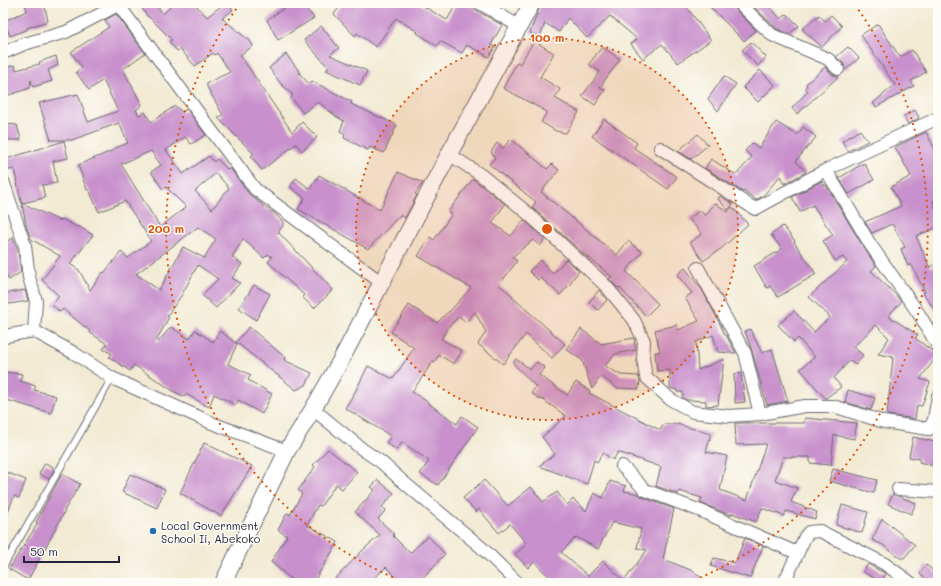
<svg xmlns="http://www.w3.org/2000/svg" width="941" height="586" font-family="Mali,sans-serif">
	<style>
		.building { fill: #c890cc; fill-rule: evenodd }
		.lines { fill: none; stroke-linecap: round; stroke-linejoin: round }
		.lane-casing { stroke: #6b6870; stroke-width: 8 }
		.street-casing { stroke: #6b6870; stroke-width: 14 }
		.secondary-casing { stroke: #6b6870; stroke-width: 18 }
		.lane { stroke: #fff; stroke-width: 6 }
		.street { stroke: #fff; stroke-width: 12 }
		.secondary { stroke: #fff; stroke-width: 16 }
		.ring { fill: none; stroke: #de560e; stroke-width: 2; stroke-dasharray: 2 4 }
		.poi-dot { fill: #1f6fb2; stroke: #fdfcf7; stroke-width: 1.5 }
		.labels { text-anchor: middle; dominant-baseline: central; stroke-width: 3; stroke-linejoin: round; paint-order: stroke }
		.poi-label { font-size: 11px; fill: #22223b; stroke: #fdfcf7; text-anchor: start }
		.centre { fill: #de560e; stroke: #fdfcf7; stroke-width: 2 }
		.ring-label { font-size: 12px; text-anchor: middle; font-weight: bold; fill: #de560e; stroke: #fdfcf7; stroke-width: 3; stroke-linejoin: round; paint-order: stroke }
	</style>
	<rect width="100%" height="100%" fill="#fdfcf7"/>
	<filter id="ink" filterUnits="userSpaceOnUse"><feTurbulence type="fractalNoise" baseFrequency=".025" numOctaves="2"/><feDisplacementMap in="SourceGraphic" scale="8" xChannelSelector="R" yChannelSelector="G"/><feConvolveMatrix kernelMatrix="1 2 1 2 8 2 1 2 1" color-interpolation-filters="sRGB"/></filter>
	<filter id="wash" filterUnits="userSpaceOnUse"><feTurbulence type="fractalNoise" baseFrequency=".012" numOctaves="4" result="noise"/><feDisplacementMap in="SourceGraphic" scale="16" xChannelSelector="R" yChannelSelector="G"/><feGaussianBlur stdDeviation="0.9" result="paint"/><feColorMatrix in="noise" values="0 0 0 0 0 0 0 0 0 0 0 0 0 0 0 0 0 1.4 0 .05"/><feComposite in="paint" operator="in"/></filter>
	<g filter="url(#wash)">
		<rect width="100%" height="100%" fill="#f2ead3"/>
		<g id="blocks">
			<path class="building" d="M25 3H44L48 21 27 28 28 29 10 36 4 21 27 11Z
				M138 3H155L163 14 174 3H194L207 17 225 3H227L233 10 222 18 246 38H248L253 46 240 55 292 132 302 122 317 137 302 151 296 144 262 170 251 156 254 154 218 118 223 115 207 87V83L230 72 217 53 215 55 213 53 195 66 180 49 177 51 169 42 172 40 149 17H148Z
				M291 3H301L314 18 278 40 267 20Z
				M343 3H418L447 20 457 3H468L473 6 474 9 502 25 491 45 495 47 489 57 467 45 462 53 440 41 437 46 417 33 418 32 396 18 376 47 357 33 355 36 334 14Z
				M541 3H684L711 40 678 63 662 44 643 59 631 44 637 39 610 16 587 38 568 18 559 32 545 23 540 37 530 33Z
				M706 3H732L734 8 756 30 744 41Z
				M750 3H766L781 19 787 14 799 26 789 34 777 29Z
				M116 14 145 53 123 69 142 105 136 110 139 115 145 112 151 122 175 106 182 112 187 109 206 135 191 144 185 137 166 150 183 174 209 156 214 162 217 159 228 170 230 168 249 194 271 212H273L283 222V226L278 232 333 290 314 308 302 297 304 295 268 262 272 257 268 254 264 258 243 239 232 257 242 264 232 278 240 283 216 308 202 295 218 279 198 265 181 296 167 316 169 317 156 341 158 342 171 327 189 339 195 330 213 342 220 331 237 344 228 364 251 375 248 380 272 394 262 414 238 400 236 405 214 394 209 407 186 394 184 396 175 392 134 365 130 371 109 357 112 354 103 349 107 344 89 332 90 331 63 309 60 312 52 305 59 296 42 280 60 256 31 239 27 228 14 169 6 171 3 160 64 141 68 158 53 161 57 183 42 185 45 198 22 203 60 221 62 219 77 227 78 226 93 235 70 264 79 270 90 290 103 272 104 273 121 252 128 258 151 241 125 201 99 212 89 190H87L78 165 114 150 113 149 128 143 119 123 72 140H51L39 103 78 94 88 122 118 111 103 80 89 90 76 72 82 68 71 52 109 27 105 20ZM151 151 161 165 151 172 163 189 166 187 186 207 160 227 121 164ZM216 173 229 188 212 209 195 191ZM198 227 216 239 204 258 183 247 159 290 136 274Z
				M819 15 825 21 831 15 842 26 822 47 802 29Z
				M878 24 900 57 912 50 926 72 911 81 914 86 876 107 873 103 895 85 861 35Z
				M321 26 339 48 330 55 367 71 360 85 326 70 329 68 304 40Z
				M534 41 554 53 540 77 560 89 555 98 579 112 566 133 556 131 541 122 547 112 503 88 517 62 520 64Z
				M751 42 766 57 758 66 742 50Z
				M602 47 620 59 600 87 605 90 595 105 582 96 600 72 589 64Z
				M848 47 859 58 845 70 844 64 836 57Z
				M286 54 300 72 299 74 302 76 309 84 312 81 352 102 351 104 397 125 384 153 370 147 368 150 344 138 345 134 340 131 344 121 337 117 318 102 303 113 291 97 293 95 281 84 269 68Z
				M56 56 58 65 48 70 52 81 33 87 31 80 30 88 3 97V68L15 65 16 70 40 64 39 62Z
				M825 67 833 75 839 76 797 114 792 108 808 91 805 88 807 86 806 84Z
				M760 70 775 85 758 102 743 87Z
				M724 76 736 84 718 111 708 99Z
				M915 110 919 118 908 124 904 116Z
				M604 119 637 143 634 148 677 177 668 189 592 136Z
				M776 122 797 135 803 127 816 137 796 161 806 172 784 184 780 176 763 196 756 200 744 190 743 192 705 168 711 159 736 175 752 157 745 151 752 143 759 148Z
				M3 124 17 125 21 140H3Z
				M860 130 868 141 848 151 842 141Z
				M926 132 938 155V198L933 201 938 216V227L916 236 930 268 938 262V314L923 293 925 292 911 264 908 266 901 249 905 247 892 224 872 233 865 222 901 206 891 187 911 176 895 147Z
				M698 134 708 145 691 159 678 151Z
				M511 139 547 169 552 164 559 170 541 192 617 255 628 241 642 252 626 271 658 304 646 316 619 287 618 288 609 279 612 277 588 257V258L532 207 536 202 489 164 495 158 491 152 497 143 503 148Z
				M864 163 874 180 849 194 839 178Z
				M398 172 423 183 415 194 417 195 405 218 400 215 368 249 298 209 305 198 290 187 296 178 310 189 319 175 380 210Z
				M473 179 505 204 492 223 511 236 524 220 545 239 540 246 533 240 512 257 517 261 499 285 513 296 512 297 565 344 552 358 526 334 503 364 478 344 486 332 475 312 466 322 459 316 449 326 441 339 462 351 454 364 439 355 434 362 433 361 412 392 428 402V403L457 424 462 416 478 427 438 485 420 474 429 461 402 442 397 450 386 443 391 436 345 408 355 392 368 366 393 379 414 348 391 332 409 305 437 323 448 312H449L471 288 418 256 430 237 434 240 452 214 448 212Z
				M822 181 825 186 826 185 864 248 876 266 871 271 896 295 901 302 888 316 918 335 915 338 938 355 920 379 930 382 922 406 917 405 915 419 887 415 893 357 878 354 889 338 876 325 853 347 863 355 856 365 850 360 834 378 841 387 826 398H825L800 369 815 357 798 338 794 342 778 325 794 311 814 332 830 317 809 297 847 262 843 257 835 261 823 241 833 235 813 205 800 212 792 197Z
				M720 196 733 204 728 210 718 199Z
				M715 203 728 212 732 207 748 224 722 248 703 261 690 242 702 234 689 219 700 210 705 216Z
				M783 226 795 241 794 242 816 274 778 297 770 286 767 288 754 266 782 249 771 235Z
				M13 238 18 251 21 272 9 280 3 268V243Z
				M566 259 579 271 571 281 572 282 560 295 541 278 538 280 529 271 541 260 553 274Z
				M685 268 702 290 720 324 725 335H726L736 353 718 352 713 335 696 342 698 370 724 359 718 405 706 406V401L687 400 683 398V392H677V390L670 388V370L657 371 655 352H660L655 330 677 325 678 330 699 321 685 298 692 293 677 275Z
				M254 285 270 294 256 320 239 308Z
				M25 290 28 301 3 305V294Z
				M599 290 607 300 598 310 589 302Z
				M249 327 286 358 284 360 312 373 306 385 296 390 236 342Z
				M581 329 601 344 634 338 636 350 615 354 605 366 621 375 638 376 640 380 639 389 617 388 601 376 592 389 582 360 566 349Z
				M750 329 762 353 772 349 788 401 767 405 752 351 745 331Z
				M516 359 530 369 537 362 545 368 539 375 567 395 576 382 590 391 589 393 660 430 664 424H677L711 434 706 452 727 456 720 490 747 500 766 444 736 445 735 423H804L805 418 857 423 854 439 834 435 831 465 810 463V457H783L775 480 797 488 791 502 817 512 815 519 786 511 784 516 762 508 756 522 732 513 731 515 700 503 702 498 679 491 678 494 656 486 661 467 618 452 613 460 603 453 597 462 594 460 587 484 539 466 555 454 542 437 566 416 542 399 541 400 531 393 536 387 513 363Z
				M3 372 22 374 20 381 36 386 34 390 56 396 51 413 3 399Z
				M741 373 745 402 735 403 734 374Z
				M848 390 875 398 871 410 845 402Z
				M913 437 935 442 934 445 938 446V467L919 462 920 459 909 457Z
				M204 443 252 466 221 516 180 493Z
				M328 449 357 472 342 489 336 484 321 506 318 505 307 525 338 542 313 583H296L271 562 287 536 278 530 287 513 290 515 302 494 298 490 315 467 313 465Z
				M45 463 53 467V469L54 470 49 479 39 474Z
				M833 469 877 480 874 493 829 481Z
				M3 471 26 480 19 498 14 496 4 522Z
				M62 474 80 484 64 511H65L28 580 9 569 38 523 36 522Z
				M130 474 165 489 157 508 122 492Z
				M378 480 394 493 382 507 386 510 378 519 394 534 393 536 410 553 428 536 445 554 418 583H402L386 567 369 583H331L363 550 380 535 355 512 375 490 371 487Z
				M484 480 508 506 531 487 543 502 557 492 567 505 573 499 586 511 594 493 603 498 610 481 626 486 624 491 639 494 642 497 674 509 663 559 693 571 708 583H556L534 562 528 568 515 554 527 544 510 524 499 533 479 509 476 512 463 498ZM612 522 641 529 637 548 647 550 624 581 603 561 588 576 561 552 576 537 598 549Z
				M893 494 916 503 911 514 888 504Z
				M842 505 868 512 862 533 836 525Z
				M882 519 915 545 904 558H900L883 545 872 540Z
				M745 538 763 546 750 578 711 566 714 558 735 563Z
				M868 564 886 574 881 582 863 572Z
				M926 565 938 574V578L934 583H931L920 574Z"/>
		</g>
	</g>
	<g filter="url(#ink)">
		<use href="#blocks" fill-opacity="0" stroke="#6b6870" stroke-width="1"/>
		<g class="lines">
			<g class="lane-casing">
				<path id="lane" d="M3 567 112 378"/>
			</g>
			<g class="street-casing">
				<path id="street" d="M117 3 255 189 382 283
					M480 3 520 27
					M739 3 772 35 828 59 838 69
					M3 53 24 44 66 32 118 5
					M660 148 755 209 826 170 938 118
					M449 154 481 175 524 210 558 241 606 286 634 320 644 341 643 358 646 377 670 399 693 412 729 416 760 414 805 406H833L884 422 929 429 934 420 938 396
					M826 170 870 244 919 314 938 346
					M3 181 25 246 29 277 36 301 34 331
					M698 268 745 353 760 414
					M3 338 10 335 34 331 74 353 112 378 212 423 287 451
					M313 409 362 449 381 462 401 480 481 547 518 583
					M622 466 645 490 701 511 797 553
					M898 489 938 492
					M784 583 805 537 809 532 820 531 885 564 911 583"/>
			</g>
			<g class="secondary-casing">
				<path id="secondary" d="M223 583 287 451 313 409 341 360 449 154 532 3"/>
			</g>
			<use href="#lane" class="lane"/>
			<use href="#street" class="street"/>
			<use href="#secondary" class="secondary"/>
		</g>
	</g>
	<circle cx="547" cy="229" r="191" fill="#de560e" fill-opacity=".12"/>
	<g class="ring">
		<circle cx="547" cy="229" r="191"/>
		<path d="M404 582A381 381 0 0 1 239 5M855 5A381 381 0 0 1 690 582"/>
	</g>
	<circle class="poi-dot" cx="153" cy="531" r="4"/>
	<g class="labels">
		<g class="poi-label">
			<text x="161" y="525">Local Government<tspan x="161" dy="13">School Ii, Abekoko</tspan></text>
		</g>
	</g>
	<circle cx="547" cy="229" r="6" class="centre"/>
	<g class="ring-label">
		<text x="547" y="42">100 m</text>
		<text x="166" y="233">200 m</text>
	</g>
	<rect width="941" height="586" fill="none" stroke="#fdfcf7" stroke-width="16"/>
	<path d="M24 556v6h95v-6" fill="none" stroke="#22223b" stroke-width="2"/>
	<text x="30" y="556" font-size="12" fill="#22223b" stroke="#fdfcf7" stroke-width="3" paint-order="stroke">50 m</text>
</svg>
